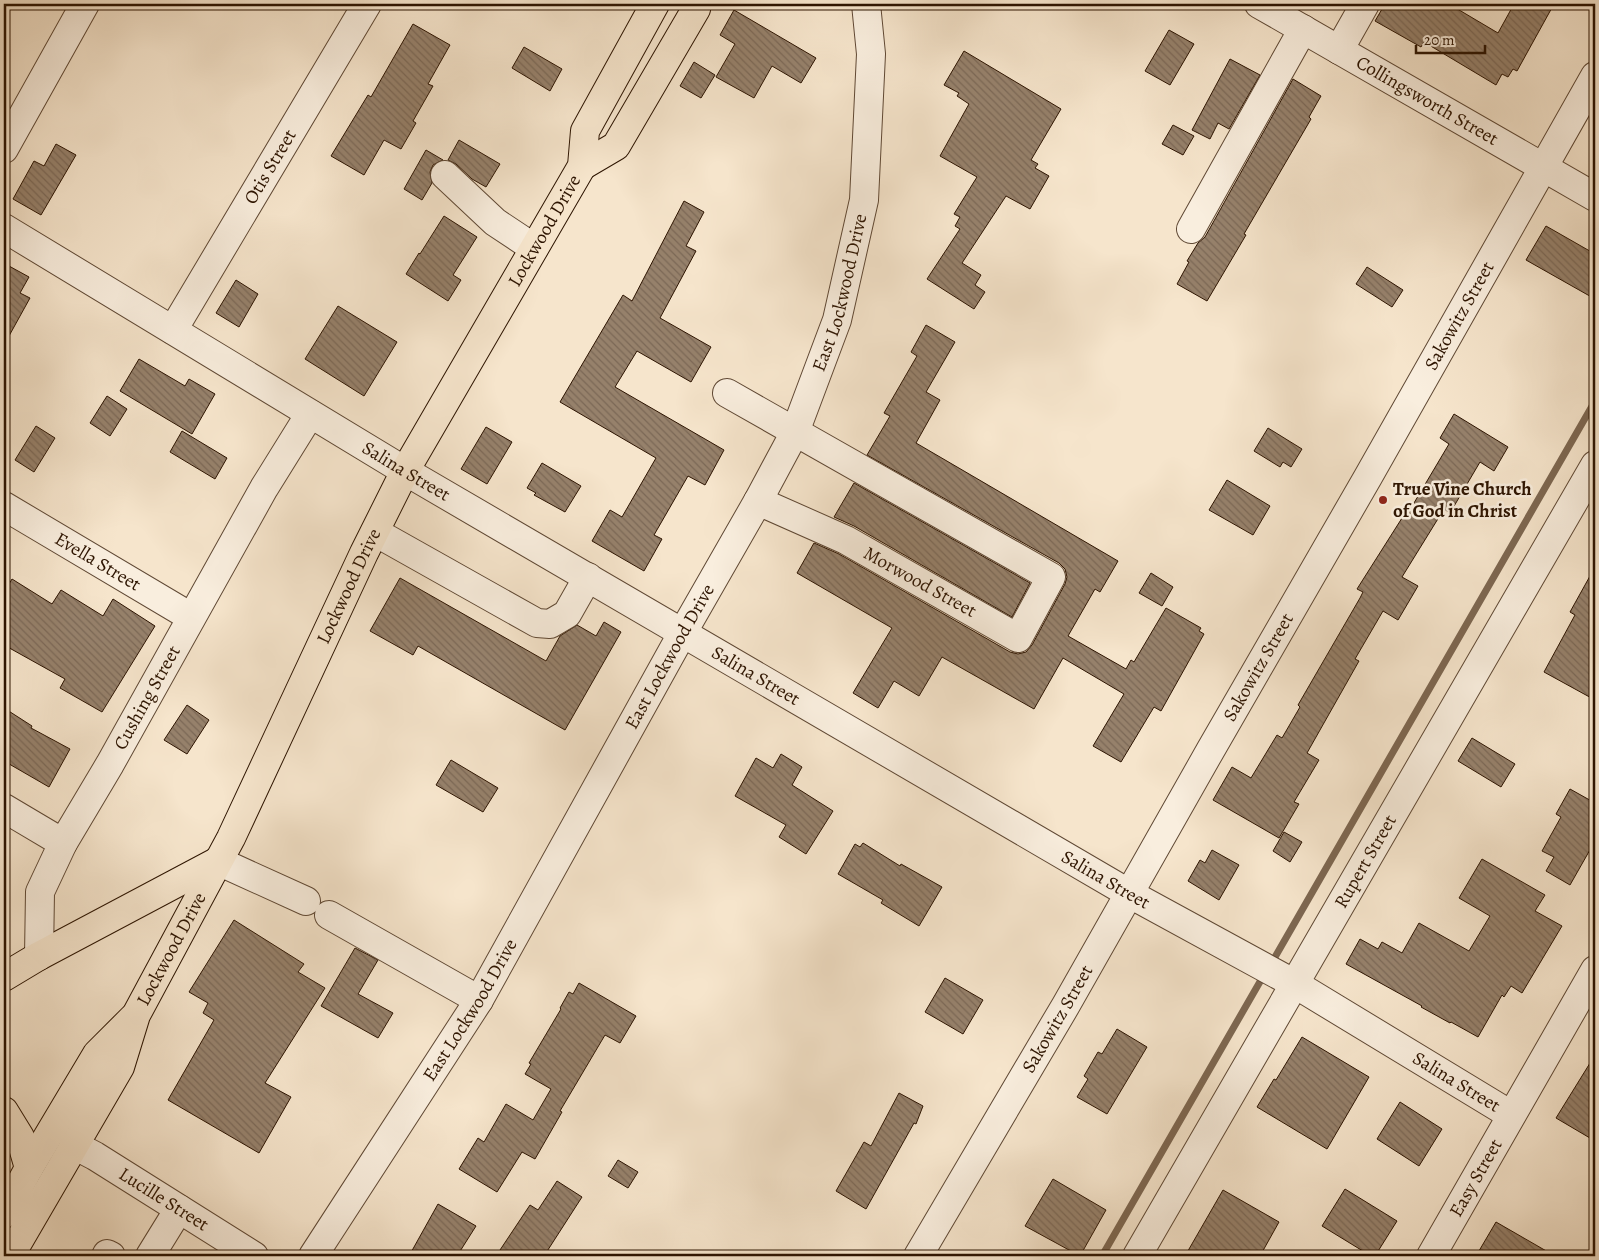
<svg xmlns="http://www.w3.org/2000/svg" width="1599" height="1260" font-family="Alegreya,serif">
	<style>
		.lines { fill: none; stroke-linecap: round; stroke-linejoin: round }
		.stream { stroke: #7d6751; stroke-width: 7 }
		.building { fill: url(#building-back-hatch); stroke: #2d1401 }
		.minor-casing { stroke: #5f4834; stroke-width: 30 }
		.major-casing { stroke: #2d1401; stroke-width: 30 }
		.minor { stroke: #f9eede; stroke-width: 28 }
		.major { stroke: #f6e5cc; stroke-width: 28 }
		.poi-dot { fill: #8f2418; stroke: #f9eede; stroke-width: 2 }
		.labels { text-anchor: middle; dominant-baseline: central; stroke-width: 5; stroke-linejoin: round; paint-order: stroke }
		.street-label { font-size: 19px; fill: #2d1401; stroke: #f9eede }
		.poi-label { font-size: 19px; font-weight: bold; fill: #2d1401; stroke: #f9eede; text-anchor: start }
	</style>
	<defs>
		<pattern id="building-back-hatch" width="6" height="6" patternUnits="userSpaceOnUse" patternTransform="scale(1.25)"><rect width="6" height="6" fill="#96816b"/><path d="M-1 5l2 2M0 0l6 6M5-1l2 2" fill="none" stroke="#7b6856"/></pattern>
	</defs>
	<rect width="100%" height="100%" fill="#f6e5cc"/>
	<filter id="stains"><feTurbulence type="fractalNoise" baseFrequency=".004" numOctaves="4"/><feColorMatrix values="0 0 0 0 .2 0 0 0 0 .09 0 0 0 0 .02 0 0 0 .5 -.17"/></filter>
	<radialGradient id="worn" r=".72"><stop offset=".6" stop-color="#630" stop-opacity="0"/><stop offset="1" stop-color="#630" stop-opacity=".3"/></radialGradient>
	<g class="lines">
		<path class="stream" d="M1271 964 1595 401
			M1102 1256 1265 973"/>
	</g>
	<path class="building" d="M1385 4H1449L1498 33 1514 4H1554L1517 71 1513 69 1508 77 1502 74 1496 85 1424 42 1421 47 1375 21Z
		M734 10 816 58 801 83 772 66 754 98 716 77 735 44 720 35Z
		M413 24 450 45 428 84 433 86 413 121 416 123 401 149 384 140 364 175 331 156 368 95 371 97Z
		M1169 30 1194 44 1170 85 1145 71Z
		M524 47 562 69 550 91 512 68Z
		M964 51 1061 109 1031 160 1038 164 1035 168 1049 176 1030 209 1006 196 962 263 981 275 975 285 985 292 974 309 927 279 960 229 955 226 960 217 954 214 977 177 940 156 969 104 957 96 959 93 944 85Z
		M1230 59 1260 75 1229 129 1218 123 1210 139 1192 130Z
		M694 62 715 75 701 98 680 86Z
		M1293 79 1321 96 1309 117 1311 119 1244 234 1246 235 1207 301 1177 284 1189 262 1187 261 1198 243 1205 237Z
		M1173 125 1194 136 1183 155 1162 144Z
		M459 140 500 164 486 187 472 179 456 164 448 160Z
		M56 144 76 155 41 215 13 199 34 161 44 166Z
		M426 150 443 160 433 165 430 172 432 183 422 200 404 189Z
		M684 201 704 212 686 246 696 251 660 318 711 347 691 382 637 351 615 387 724 450 705 485 688 476 654 535 662 539 644 571 592 541 610 510 622 517 656 458 560 402 623 295 632 301Z
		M444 216 477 237 453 275 461 280 448 301 406 274 419 253 420 254Z
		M1546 226 1595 254V299L1526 260Z
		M9 266 29 277 20 293 30 298 4 345V276Z
		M1367 267 1403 290 1392 307 1356 284Z
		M236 280 258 294 239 327 216 313Z
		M338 306 397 342 364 396 305 359Z
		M926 325 955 342 926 392 940 400 916 443 1118 561 1100 592 1095 589 1068 636 1126 669 1131 660 1134 662 1166 608 1201 628 1199 631 1204 634 1161 711 1154 707 1121 762 1093 746 1124 694 1063 658 1034 709 942 657 919 696 894 681 878 708 853 693 892 628 797 573 814 543 839 554 1010 652 1018 654 1026 652 1032 645 1065 584 1067 577 1065 569 1059 563 867 455 890 416 884 413 917 356 911 352Z
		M139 359 185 386 189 379 215 394 192 434 120 391Z
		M107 396 127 409 110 436 90 423Z
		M1454 414 1508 447 1494 471 1480 462 1450 513 1444 509 1402 577 1418 586 1398 620 1383 611 1355 659 1359 661 1307 753 1319 760 1294 802 1299 804 1279 838 1213 800 1232 767 1251 778 1277 735 1282 738 1300 707 1298 705 1360 598 1363 592 1357 589 1409 507 1411 508 1449 444 1440 438Z
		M36 426 55 438 34 472 15 460Z
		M486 427 512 442 487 484 461 469Z
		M1268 428 1302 449 1291 467 1283 462 1280 467 1254 451Z
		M182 431 227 458 215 479 170 452Z
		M542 463 581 486 565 512 534 495 536 493 527 488Z
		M1227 480 1270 506 1253 535 1209 510Z
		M854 483 1030 583 1012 617 854 526 834 517Z
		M1595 567V700L1544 672 1575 615 1570 612Z
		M1151 573 1173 587 1162 606 1139 593Z
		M400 578 546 661 560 636 577 625 596 636 604 622 621 632 565 730 418 646 413 655 370 631Z
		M12 579 52 604 61 590 103 616 113 599 155 626 102 712 60 688 65 679 4 645V592Z
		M187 705 209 720 187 754 164 740Z
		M4 708 32 726 31 728 70 749 49 787 4 761Z
		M1472 738 1515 764 1501 787 1458 761Z
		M781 754 802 767 792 785 833 811 806 854 779 837 786 825 735 796 756 758 773 768Z
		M451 760 498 788 483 812 436 785Z
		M1570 789 1595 803V841L1570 885 1546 871 1554 857 1542 851 1561 817 1556 814Z
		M1284 832 1302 842 1290 862 1273 851Z
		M863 843 900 866 901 864 942 887 919 926 881 903 883 900 838 874 855 844 860 847Z
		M1212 850 1239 865 1219 900 1188 881 1200 860 1205 863Z
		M1482 859 1545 895 1535 911 1562 926 1522 993 1511 986 1504 997 1502 995 1478 1037 1451 1022 1450 1023 1421 1007 1422 1006 1346 964 1360 939 1378 949 1382 942 1402 953 1419 923 1469 951 1490 916 1459 898Z
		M234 920 304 964 298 972 325 988 265 1083 291 1097 259 1153 168 1100 214 1020 203 1013 208 1003 189 992Z
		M355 948 378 960 358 994 393 1013 378 1038 321 1006Z
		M945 978 983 1000 963 1034 925 1012Z
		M579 983 636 1016 620 1043 605 1035 560 1111 562 1112 535 1159 522 1152 497 1192 459 1169 478 1138 484 1142 506 1104 533 1120 551 1089 525 1074 531 1064 529 1063 561 1009 560 1008 569 992 573 994Z
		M1117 1029 1147 1047 1107 1114 1077 1097 1088 1079 1084 1076 1098 1052 1102 1054Z
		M1302 1037 1369 1077 1327 1149 1257 1107 1274 1079 1276 1080Z
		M1595 1055V1141L1556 1118Z
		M899 1093 923 1106 916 1124 914 1123 866 1209 836 1191 864 1142 871 1146Z
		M1400 1102 1442 1129 1419 1166 1377 1139Z
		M618 1160 638 1172 628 1188 608 1176Z
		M1053 1179 1106 1210 1080 1256 1025 1226Z
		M557 1181 582 1197 544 1256H496L530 1205 538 1210Z
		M1345 1189 1397 1221 1375 1256H1371L1322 1226Z
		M1223 1190 1279 1222 1260 1256H1185Z
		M438 1204 476 1226 457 1256H409Z
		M1496 1222 1555 1256H1476Z"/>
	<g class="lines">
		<g class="minor-casing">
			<g id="minor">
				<path id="s1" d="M1259 4 1595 197"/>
				<path d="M1339 50 1365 4"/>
				<path d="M4 149 85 4"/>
				<path d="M445 175 495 222 534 248"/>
				<path id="s2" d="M4 228 405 471 1130 894 1295 984 1511 1115"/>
				<path d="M1191 229 1303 29"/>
				<path id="s3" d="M173 330 367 4"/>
				<path d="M727 393 1051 577 1018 638 846 540 758 501"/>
				<path id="s4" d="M4 506 191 617"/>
				<path d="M375 532 537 623 550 624 567 614 588 577"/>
				<path d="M4 808 63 843"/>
				<path d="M218 861 306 901"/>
				<path d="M329 915 479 1000"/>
				<path id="s5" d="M39 956 40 892 63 843 110 764 264 488 310 414"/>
				<path id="s6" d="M74 1145 95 1156 254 1256"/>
				<path d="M106 1256 107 1254 111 1256"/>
				<path d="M150 1256 179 1209"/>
				<path id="s7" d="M313 1256 479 1000 683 632 758 501 795 432 837 320 864 200 871 54 866 4"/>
				<path id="s8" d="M918 1256 1066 1005 1210 751 1368 477 1595 76"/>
				<path id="s9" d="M1137 1256 1595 465"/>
				<path id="s10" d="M1431 1256 1595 970"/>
			</g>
		</g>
		<g class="major-casing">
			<g id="major">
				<path d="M582 166 616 146 696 9 697 4"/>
				<path d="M4 977 39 956 218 861"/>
				<path d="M4 1111 20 1137 29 1168"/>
				<path d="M4 1214 29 1168 97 1054 133 1018"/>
				<path id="s11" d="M10 1256 120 1067 136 1015 231 838 364 553 405 471 582 166 585 131 655 4"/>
			</g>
		</g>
		<use href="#minor" class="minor"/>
		<use href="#major" class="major"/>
	</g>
	<circle class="poi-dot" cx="1383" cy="500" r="5"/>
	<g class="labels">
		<g class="street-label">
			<text stroke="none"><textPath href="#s1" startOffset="194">Collingsworth Street</textPath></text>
			<text stroke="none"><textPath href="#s3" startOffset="190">Otis Street</textPath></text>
			<text stroke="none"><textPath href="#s11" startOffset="1158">Lockwood Drive</textPath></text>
			<text stroke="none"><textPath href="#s7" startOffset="1102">East Lockwood Drive</textPath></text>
			<text stroke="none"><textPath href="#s8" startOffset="1085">Sakowitz Street</textPath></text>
			<text stroke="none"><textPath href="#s2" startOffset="470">Salina Street</textPath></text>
			<text stroke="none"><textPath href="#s4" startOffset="109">Evella Street</textPath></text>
			<text transform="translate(920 582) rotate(29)">Morwood Street</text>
			<text stroke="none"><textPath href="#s11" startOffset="752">Lockwood Drive</textPath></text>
			<text stroke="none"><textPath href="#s7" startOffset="698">East Lockwood Drive</textPath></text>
			<text stroke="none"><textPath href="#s8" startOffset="680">Sakowitz Street</textPath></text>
			<text stroke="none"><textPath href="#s2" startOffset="875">Salina Street</textPath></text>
			<text stroke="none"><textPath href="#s5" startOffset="286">Cushing Street</textPath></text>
			<text stroke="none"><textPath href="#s9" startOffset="456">Rupert Street</textPath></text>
			<text stroke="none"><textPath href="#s2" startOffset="1280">Salina Street</textPath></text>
			<text stroke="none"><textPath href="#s11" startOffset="348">Lockwood Drive</textPath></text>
			<text stroke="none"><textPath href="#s7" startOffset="292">East Lockwood Drive</textPath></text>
			<text stroke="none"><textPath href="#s8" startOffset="275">Sakowitz Street</textPath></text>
			<text stroke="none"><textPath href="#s2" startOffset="1685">Salina Street</textPath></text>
			<text stroke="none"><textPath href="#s10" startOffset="90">Easy Street</textPath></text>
			<text stroke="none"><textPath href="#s6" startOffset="105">Lucille Street</textPath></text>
		</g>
		<g class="poi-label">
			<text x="1393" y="489">True Vine Church<tspan x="1393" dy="22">of God in Christ</tspan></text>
		</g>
	</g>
	<rect width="1599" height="1260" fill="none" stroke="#f6e5cc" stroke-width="20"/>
	<rect x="5" y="5" width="1589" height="1250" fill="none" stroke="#2d1401" stroke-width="2.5"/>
	<rect x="10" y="10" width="1579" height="1240" fill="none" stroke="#2d1401"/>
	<path d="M1416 45v8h69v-8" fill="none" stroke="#2d1401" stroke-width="2.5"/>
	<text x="1424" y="45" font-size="15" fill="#2d1401" stroke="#f9eede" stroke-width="4" paint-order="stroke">20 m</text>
	<rect width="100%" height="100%" filter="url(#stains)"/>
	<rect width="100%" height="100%" fill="url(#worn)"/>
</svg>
